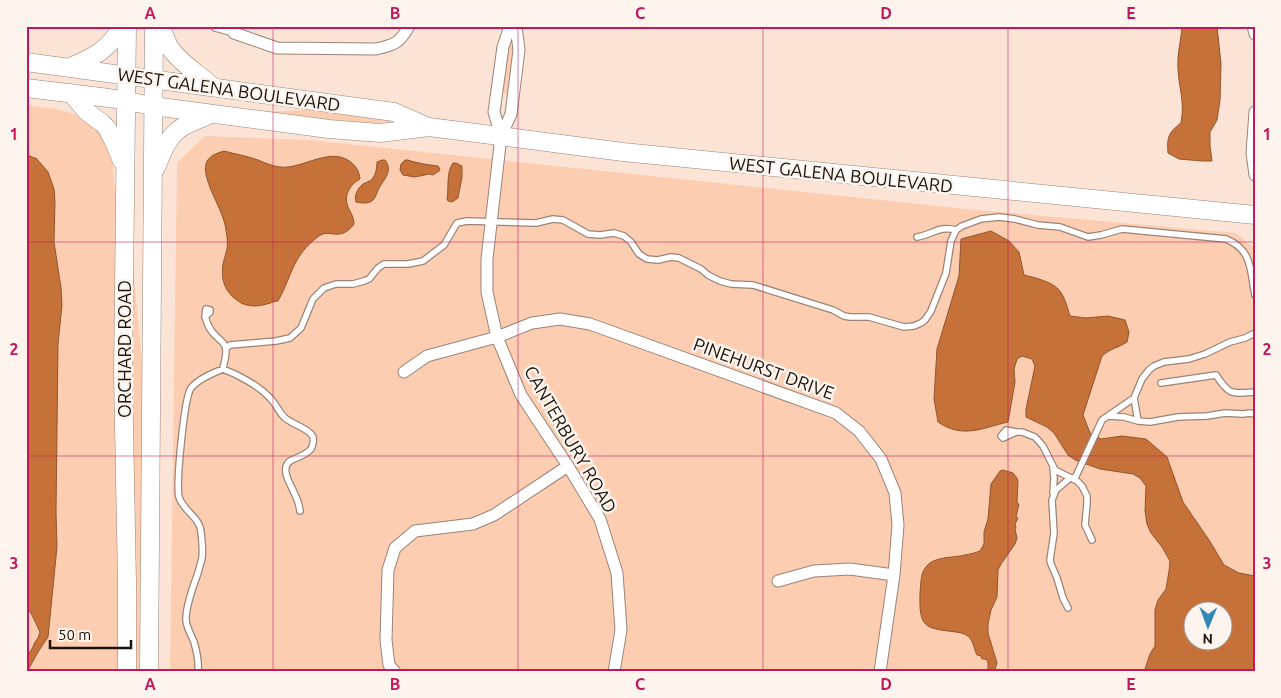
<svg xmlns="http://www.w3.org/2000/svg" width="1281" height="698" font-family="Ubuntu,sans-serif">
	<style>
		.green { fill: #fdcdb1; fill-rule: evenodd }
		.water { fill: #c57139; stroke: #92552c; fill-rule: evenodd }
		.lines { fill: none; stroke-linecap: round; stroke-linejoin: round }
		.service-casing { stroke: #998477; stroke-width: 8 }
		.minor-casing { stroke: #998477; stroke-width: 13 }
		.primary-casing { stroke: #998477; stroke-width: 19 }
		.service { stroke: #fff; stroke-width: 5.5 }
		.minor { stroke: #fff; stroke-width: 11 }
		.primary { stroke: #fff; stroke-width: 18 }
		.grid { fill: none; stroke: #c2185b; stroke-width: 1; stroke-opacity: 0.55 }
		.labels { text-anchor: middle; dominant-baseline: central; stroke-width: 5; stroke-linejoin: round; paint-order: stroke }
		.street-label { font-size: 18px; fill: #1a130e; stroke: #fdf4ee }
		.neatline { fill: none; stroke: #c2185b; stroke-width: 2 }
		.grid-label { font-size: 16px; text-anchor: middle; font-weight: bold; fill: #c2185b }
	</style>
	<rect width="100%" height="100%" fill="#fbe4d6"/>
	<path class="green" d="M509 45 513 46 514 49 509 91 507 94 504 95 503 89 508 47Z
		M26 105 56 109 84 117 101 129 111 151 116 196V478L119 672H26Z
		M337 108 400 122 336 124 265 112Z
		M205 136 309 140 966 209 1236 233 1255 249V672H170L177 163ZM1194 610H1224V640H1194Z
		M133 269 144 384 142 672H134L130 384Z"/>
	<path class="water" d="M1182 26H1217L1221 64 1220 100 1217 120 1210 132V146L1212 161H1202L1179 159 1168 153C1167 137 1168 133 1181 123 1185 102 1179 89 1178 69 1177 54 1181 41 1182 26Z
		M224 151C235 154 247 156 258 160 265 163 272 166 280 167 303 170 333 143 354 165 358 170 359 172 360 179 352 183 344 193 347 204 349 211 354 216 354 224 340 243 330 228 319 236 292 256 293 274 278 301 273 301 272 303 267 304 257 307 246 307 238 301 223 291 220 276 224 260 225 256 226 253 227 249 228 243 227 236 226 230 224 210 202 182 206 164 208 156 217 153 224 151Z
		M26 154 34 158H36L48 172 54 189 55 202 54 242 61 288 62 305 58 344 56 513 57 545 56 557 48 637 38 652 27 672H26V657L32 649 35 642 38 638 40 632 31 613 26 608Z
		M382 160H385C394 171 383 180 378 190 376 194 376 198 372 201 367 204 361 203 356 202 354 196 357 189 363 184 366 182 370 182 373 178 376 174 377 167 377 162Z
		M405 160H408C416 163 429 165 438 166L440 169 439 171 433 175 429 174 415 177 403 175 400 170 401 164Z
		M453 163H456L462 166V177L458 198 452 202 448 201 447 199C449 188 446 172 453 163Z
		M991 231 1009 241 1019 252 1024 275C1033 277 1052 282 1058 289 1065 296 1067 307 1070 316L1086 318 1108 316 1125 320 1129 332 1127 342C1118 348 1111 348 1102 356L1083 415 1090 433 1101 439 1122 436 1146 439 1167 457 1183 502 1209 540 1224 565 1239 573 1255 576V672H1144L1150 654 1155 646V610L1158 600 1166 589 1169 571 1170 561 1162 547 1151 533 1147 524 1145 511 1146 486 1140 478 1133 474 1100 469 1075 460 1068 455 1054 433 1047 427 1026 417V409L1035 366 1032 359 1022 356 1017 359 1014 369 1015 382 1008 422C982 428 963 439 938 422L934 399 937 349 959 276 961 239ZM1194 610H1224V640H1194Z
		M1003 470 1013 473 1017 478 1018 481 1017 503 1019 504 1016 517 1018 518 1015 524 1016 527 1015 529 1017 538 1015 544 1001 564 998 570 997 597 991 610 988 624V633L997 663 994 672H988V661L985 659H982L981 656 977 655C974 650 974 643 970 638 966 634 962 633 956 632 924 628 919 628 920 593 921 585 920 574 926 567 933 556 954 558 965 555 970 554 975 553 980 551L984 544V532L988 519 991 484 1000 471Z"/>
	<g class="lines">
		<g class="service-casing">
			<path id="service" d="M213 26 215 28 234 33
				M956 230 962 226 981 219 999 217 1015 219 1038 225 1060 227 1088 237 1101 235 1122 229 1226 239C1253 250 1250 271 1255 295
				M205 317 210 312V310L206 309C203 319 210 331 217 337 220 340 223 341 225 346 228 352 224 362 223 369
				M226 348 230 345 276 341 290 338 301 328 313 299 324 288 336 284H353L364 281 369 279 378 268 384 264H408L423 261 444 245 457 223 467 221 536 223 553 219 563 220 588 234 600 235 614 233 624 236 631 242 639 254 647 259 658 260 671 257 679 258 701 269 708 275 720 281 731 284 753 285 833 310 844 316 850 317H869L904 327 914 326 921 323 925 320 931 311 946 273 951 241 956 230C939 225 932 235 917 237
				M1161 383 1216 375C1229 395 1231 394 1255 392
				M1108 416 1124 417 1138 421 1134 398
				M1138 421 1150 422 1178 417 1207 416 1225 413 1243 414 1250 413 1255 414
				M1016 432 1006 430 1001 436 1003 438 1016 432H1022L1035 437 1043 446 1055 470 1077 481 1082 486 1087 496V503L1085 525 1092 540
				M1053 467 1054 479 1053 493
				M1068 608 1063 598 1057 578 1051 564 1050 560 1054 533 1052 500 1056 490 1070 478H1074L1076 476 1102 420 1134 398 1142 379 1149 370 1154 366 1164 362 1189 359 1205 354 1230 342 1245 338 1255 333
				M198 672C199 661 197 652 194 642 191 634 185 626 186 617 187 602 193 587 198 573 199 568 201 563 202 558 203 550 202 540 201 532 200 517 183 511 179 497 176 484 184 398 191 388 198 379 213 373 223 369 239 375 259 386 270 398 276 404 279 412 284 417 291 424 305 427 311 434 315 438 313 445 311 449 305 456 297 457 290 461 279 469 292 486 295 495 298 500 299 505 300 511"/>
		</g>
		<g class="minor-casing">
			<path id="minor" d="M234 26V33L277 48 376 49C394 45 400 43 409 26
				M516 26 519 50 511 114 501 136 487 259V292L497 337 521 395 568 466 600 519 617 573 621 630 614 672
				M1253 26 1255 34
				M1255 112 1252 153 1255 175
				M501 136 494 112 503 47 510 26
				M404 372 427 356 497 337 532 323 560 319 590 324 836 413 859 431 881 459 895 493 898 525 894 575 880 672
				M778 581 814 571 850 569 894 575
				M395 672 389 665 386 640 388 570 395 548 415 531 473 524 494 515 568 466"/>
		</g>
		<g class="primary-casing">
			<path id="primary" d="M127 26 123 374 127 582V672
				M160 26C164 33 166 41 170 48 181 64 199 74 213 87
				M26 62 394 112 428 127
				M70 67C95 57 108 50 122 26
				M26 88 109 98 153 106 329 129 380 133 429 127 623 152 1255 215
				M71 93 86 111 102 123 107 128 115 144 122 161
				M156 168C161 155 167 139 178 130 187 123 201 119 211 114
				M149 672 154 26"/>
		</g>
		<use href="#service" class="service"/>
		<use href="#minor" class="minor"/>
		<use href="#primary" class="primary"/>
	</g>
	<path class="grid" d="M273 26V672M518 26V672M763 26V672M1008 26V672M26 242H1255M26 456H1255"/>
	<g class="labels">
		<g class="street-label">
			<text transform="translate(229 89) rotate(8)">WEST GALENA BOULEVARD</text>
			<text transform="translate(841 174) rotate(6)">WEST GALENA BOULEVARD</text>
			<text transform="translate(124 349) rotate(-90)">ORCHARD ROAD</text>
			<text transform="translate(764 368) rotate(20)">PINEHURST DRIVE</text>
			<text transform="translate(571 439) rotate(60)">CANTERBURY ROAD</text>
		</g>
	</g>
	<rect width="1281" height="698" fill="none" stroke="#fdf4ee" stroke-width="55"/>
	<g transform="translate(1208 626) rotate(181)"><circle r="24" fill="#fdf4ee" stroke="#a29a94"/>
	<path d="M0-4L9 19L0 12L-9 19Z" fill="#3289b8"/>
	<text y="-8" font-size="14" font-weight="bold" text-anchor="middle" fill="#1a130e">N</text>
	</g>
	<path d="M50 640v8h81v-8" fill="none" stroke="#1a130e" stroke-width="2.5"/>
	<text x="58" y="640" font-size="15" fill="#1a130e" stroke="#fdf4ee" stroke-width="4" paint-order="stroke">50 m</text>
	<rect x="28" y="28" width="1226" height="642" class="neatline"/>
	<g class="grid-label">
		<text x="150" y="19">A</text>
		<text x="395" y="19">B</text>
		<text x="640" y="19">C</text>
		<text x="886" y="19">D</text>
		<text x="1131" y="19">E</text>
		<text x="14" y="140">1</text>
		<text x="1267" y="140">1</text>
		<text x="14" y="355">2</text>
		<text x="1267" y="355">2</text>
		<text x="14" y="569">3</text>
		<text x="1267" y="569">3</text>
		<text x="150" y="690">A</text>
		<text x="395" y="690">B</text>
		<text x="640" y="690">C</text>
		<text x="886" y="690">D</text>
		<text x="1131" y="690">E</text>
	</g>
</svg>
